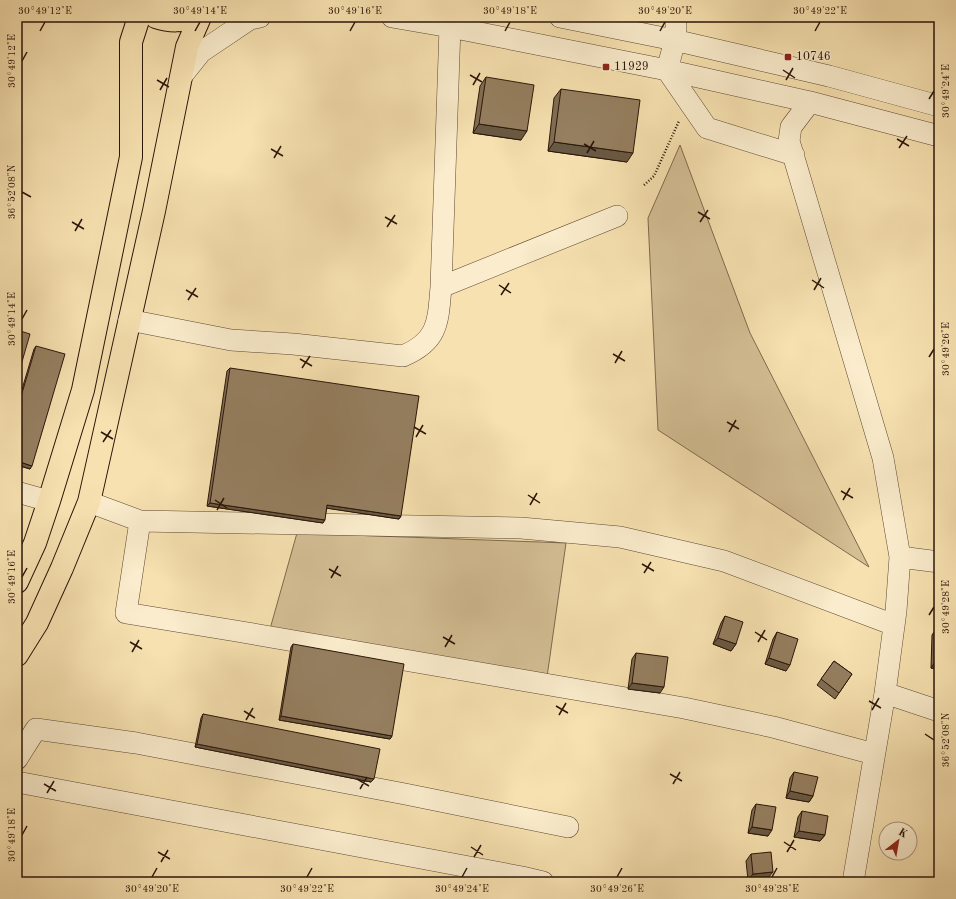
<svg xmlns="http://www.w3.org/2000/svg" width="956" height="899" font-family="'Old Standard TT',serif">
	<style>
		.green { fill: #d4be94; stroke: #7f6a4e }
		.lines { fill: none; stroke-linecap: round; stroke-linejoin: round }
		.minor-casing { stroke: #5d4833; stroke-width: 22 }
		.major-casing { stroke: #2a1509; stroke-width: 24 }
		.path { stroke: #2a1509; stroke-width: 2.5; stroke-dasharray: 1 2; stroke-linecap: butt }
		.minor { stroke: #faeccc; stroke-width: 21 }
		.major { stroke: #f7e1b0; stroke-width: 22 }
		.wall { fill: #806d53; stroke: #2a1509 }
		.shaded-wall { fill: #685943; stroke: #2a1509 }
		.building { fill: #957f60; stroke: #2a1509 }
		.ticks { fill: none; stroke: #2a1509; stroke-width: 1.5 }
		.poi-dot { fill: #8f2418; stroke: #faeccc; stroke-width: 1.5 }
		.labels { text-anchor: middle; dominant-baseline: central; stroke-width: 3; stroke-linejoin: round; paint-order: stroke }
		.poi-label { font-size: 12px; fill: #2a1509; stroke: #faeccc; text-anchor: start }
		.neatline { fill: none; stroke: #2a1509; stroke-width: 1.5 }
		.ticks-label { font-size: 10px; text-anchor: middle; fill: #2a1509 }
	</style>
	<rect width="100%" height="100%" fill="#f7e1b0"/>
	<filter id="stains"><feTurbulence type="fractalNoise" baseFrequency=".005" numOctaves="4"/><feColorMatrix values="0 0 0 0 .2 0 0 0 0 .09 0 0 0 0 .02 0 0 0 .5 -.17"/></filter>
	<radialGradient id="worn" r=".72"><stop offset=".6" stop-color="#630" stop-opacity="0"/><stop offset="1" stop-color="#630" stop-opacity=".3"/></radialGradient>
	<path class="green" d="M680 145 750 333 869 567 658 430 648 218Z
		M297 533 566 543 547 677 270 629Z"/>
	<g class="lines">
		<g class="minor-casing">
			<path id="minor" d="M392 17 450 27 667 70 810 102 939 136
				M560 17 674 40 829 76 939 106
				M675 17C679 33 671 54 667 70L707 128 794 155
				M181 77 201 52 250 19 260 17
				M810 102 791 127 789 141 883 458 900 557 896 611 885 693 853 882
				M441 287 617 216
				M129 320 231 340 293 344 403 356C439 341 438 321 441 287L450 27
				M17 492 49 501
				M89 502 140 521 521 528 620 537 724 561 894 625
				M140 521 126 613 236 631 684 708 773 727 874 754
				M900 557 939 562
				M885 693 939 711
				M17 759 36 729 136 743 405 794 568 827
				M17 782 522 877 543 882"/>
		</g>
		<g class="major-casing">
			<path id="major" d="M156 17C171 22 182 21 196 17
				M17 582 35 543 49 501 83 390 131 157V42L139 17
				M17 655 37 623 62 568 89 502 154 211 187 47 200 17"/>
		</g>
		<path class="path" d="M644 185 654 176 679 121"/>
		<use href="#minor" class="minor"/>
		<use href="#major" class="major"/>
	</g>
	<path class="wall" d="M486 77 521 140 473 133 480 86Z
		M561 89 627 162 548 151 554 98Z
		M36 346 30 469 17 465V406L34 349Z
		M230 368 401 516 399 519 327 508 323 523 207 506 227 371Z
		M725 616 736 644 731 651 713 644 721 623Z
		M936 629 939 669 931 668 932 635Z
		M777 632 786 671 765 664 773 639Z
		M293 644 392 736 390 739 279 720 291 647Z
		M636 653 660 693 628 689 632 659Z
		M834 661 852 674 835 699 817 685Z
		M203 714 371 782 195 747 201 718Z
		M794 772 813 796 809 802 786 798 790 778Z
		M756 804 768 836 748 833 752 810Z
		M802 811 825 835 820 841 794 837 798 817Z
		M751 854 768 878 748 880 746 861Z
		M936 874 939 882H932L934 877Z"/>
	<path class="shaded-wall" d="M479 124 527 131 521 140 473 133Z
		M554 142 633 153 627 162 548 151Z
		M17 461 32 466 30 469 17 465Z
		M210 503 325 520 323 523 207 506Z
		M327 505 401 516 399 519 325 508Z
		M718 638 736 644 731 651 713 644Z
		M769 658 790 665 786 671 765 664Z
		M935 662H939V669L931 668Z
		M632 683 664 687 660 693 628 689Z
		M281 716 392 736 390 739 279 720Z
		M197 744 374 779 371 782 195 747Z
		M790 791 813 796 809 802 786 798Z
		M752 827 772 830 768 836 748 833Z
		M799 831 825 835 820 841 794 837Z
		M773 872 768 878 748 880 753 874Z"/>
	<path class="building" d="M486 77 534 85 527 131 479 124Z
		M561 89 640 100 633 153 554 142Z
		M17 330 30 334 17 379Z
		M36 346 65 354 32 466 17 461V410Z
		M230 368 419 396 401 516 327 505 325 520 210 503Z
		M725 616 743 622 736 644 718 638Z
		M936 629H939V662H935Z
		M777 632 798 639 790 665 769 658Z
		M293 644 404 664 392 736 281 716Z
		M636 653 668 657 664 687 632 683Z
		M834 661 852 674 839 693 821 679Z
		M203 714 380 749 374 779 197 744Z
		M794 772 818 777 813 796 790 791Z
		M756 804 776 807 772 830 752 827Z
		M802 811 828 816 825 835 799 831Z
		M771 852 773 872 753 874 751 854Z
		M936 874 939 875V882H934Z"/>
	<path class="ticks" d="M40 31 45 22M195 31 200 22M350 31 355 22M505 31 510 22M660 31 665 22M815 31 820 22M22 61 27 52M783 70 795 78M470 75 482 82M157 80 169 87M786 80 793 68M473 85 480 73M160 90 167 78M929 99 934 91M897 139 909 146M584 144 596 151M899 148 907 136M271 149 283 156M587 153 594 141M274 158 281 146M22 192 31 197M698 212 710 219M385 217 397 224M72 222 84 229M700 222 708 210M387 227 395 215M75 231 82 219M812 280 824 288M499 285 511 293M186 290 198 297M814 290 821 278M501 295 509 283M188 300 196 288M22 319 27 310M613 354 625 361M929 357 934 349M300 359 312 366M615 363 622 351M302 368 310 356M727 422 739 429M414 427 426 434M101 432 113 439M729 432 736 420M416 437 423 425M103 442 111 430M841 491 853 498M528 495 540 503M215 500 227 508M843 500 850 488M530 505 537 493M217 510 224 498M642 564 654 571M329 569 341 576M644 573 651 562M22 577 27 568M331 578 338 566M929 615 934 607M755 632 767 640M443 637 455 644M130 642 142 649M758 642 765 630M445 647 452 635M132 652 139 640M869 701 881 708M556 706 568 713M872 710 879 698M244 711 255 718M559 715 566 703M246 720 253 708M925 734 934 740M670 774 682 781M357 779 369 786M44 784 56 791M673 784 680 772M360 789 367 777M47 793 54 781M22 835 27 826M784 842 796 850M471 847 483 855M158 852 170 859M787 852 794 840M474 857 481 845M161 862 168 850M152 877 157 868M307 877 312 868M462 877 467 868M617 877 622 868M772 877 777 868"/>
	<g class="poi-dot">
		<rect x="784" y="53" width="8" height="8" rx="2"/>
		<rect x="602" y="63" width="8" height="8" rx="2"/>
	</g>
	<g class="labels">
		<g class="poi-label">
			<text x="796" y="57">10746</text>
			<text x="614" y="67">11929</text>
		</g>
	</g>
	<rect width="956" height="899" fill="none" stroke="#f7e1b0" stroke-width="44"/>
	<g transform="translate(898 841) rotate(31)"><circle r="19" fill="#faeccc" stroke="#a7967e"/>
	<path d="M0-3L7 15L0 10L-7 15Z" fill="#8f2418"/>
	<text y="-6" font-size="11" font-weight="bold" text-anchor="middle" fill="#2a1509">K</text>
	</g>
	<rect x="22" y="22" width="912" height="855" class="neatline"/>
	<g class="ticks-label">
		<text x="45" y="14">30°49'12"E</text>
		<text x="200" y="14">30°49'14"E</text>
		<text x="355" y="14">30°49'16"E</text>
		<text x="510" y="14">30°49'18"E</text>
		<text x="665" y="14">30°49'20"E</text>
		<text x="820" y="14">30°49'22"E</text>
		<text transform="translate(11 61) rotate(-90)" y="4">30°49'12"E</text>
		<text transform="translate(945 91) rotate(-90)" y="4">30°49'24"E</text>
		<text transform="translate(11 192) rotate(-90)" y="4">36°52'08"N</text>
		<text transform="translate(11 319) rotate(-90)" y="4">30°49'14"E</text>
		<text transform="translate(945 349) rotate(-90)" y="4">30°49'26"E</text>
		<text transform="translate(11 577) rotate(-90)" y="4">30°49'16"E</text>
		<text transform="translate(945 607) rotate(-90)" y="4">30°49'28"E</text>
		<text transform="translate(945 740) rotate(-90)" y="4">36°52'08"N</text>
		<text transform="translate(11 835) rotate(-90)" y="4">30°49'18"E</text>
		<text x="152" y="892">30°49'20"E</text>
		<text x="307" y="892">30°49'22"E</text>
		<text x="462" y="892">30°49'24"E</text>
		<text x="617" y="892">30°49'26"E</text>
		<text x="772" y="892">30°49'28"E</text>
	</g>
	<rect width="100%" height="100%" filter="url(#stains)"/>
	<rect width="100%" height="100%" fill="url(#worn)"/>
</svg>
